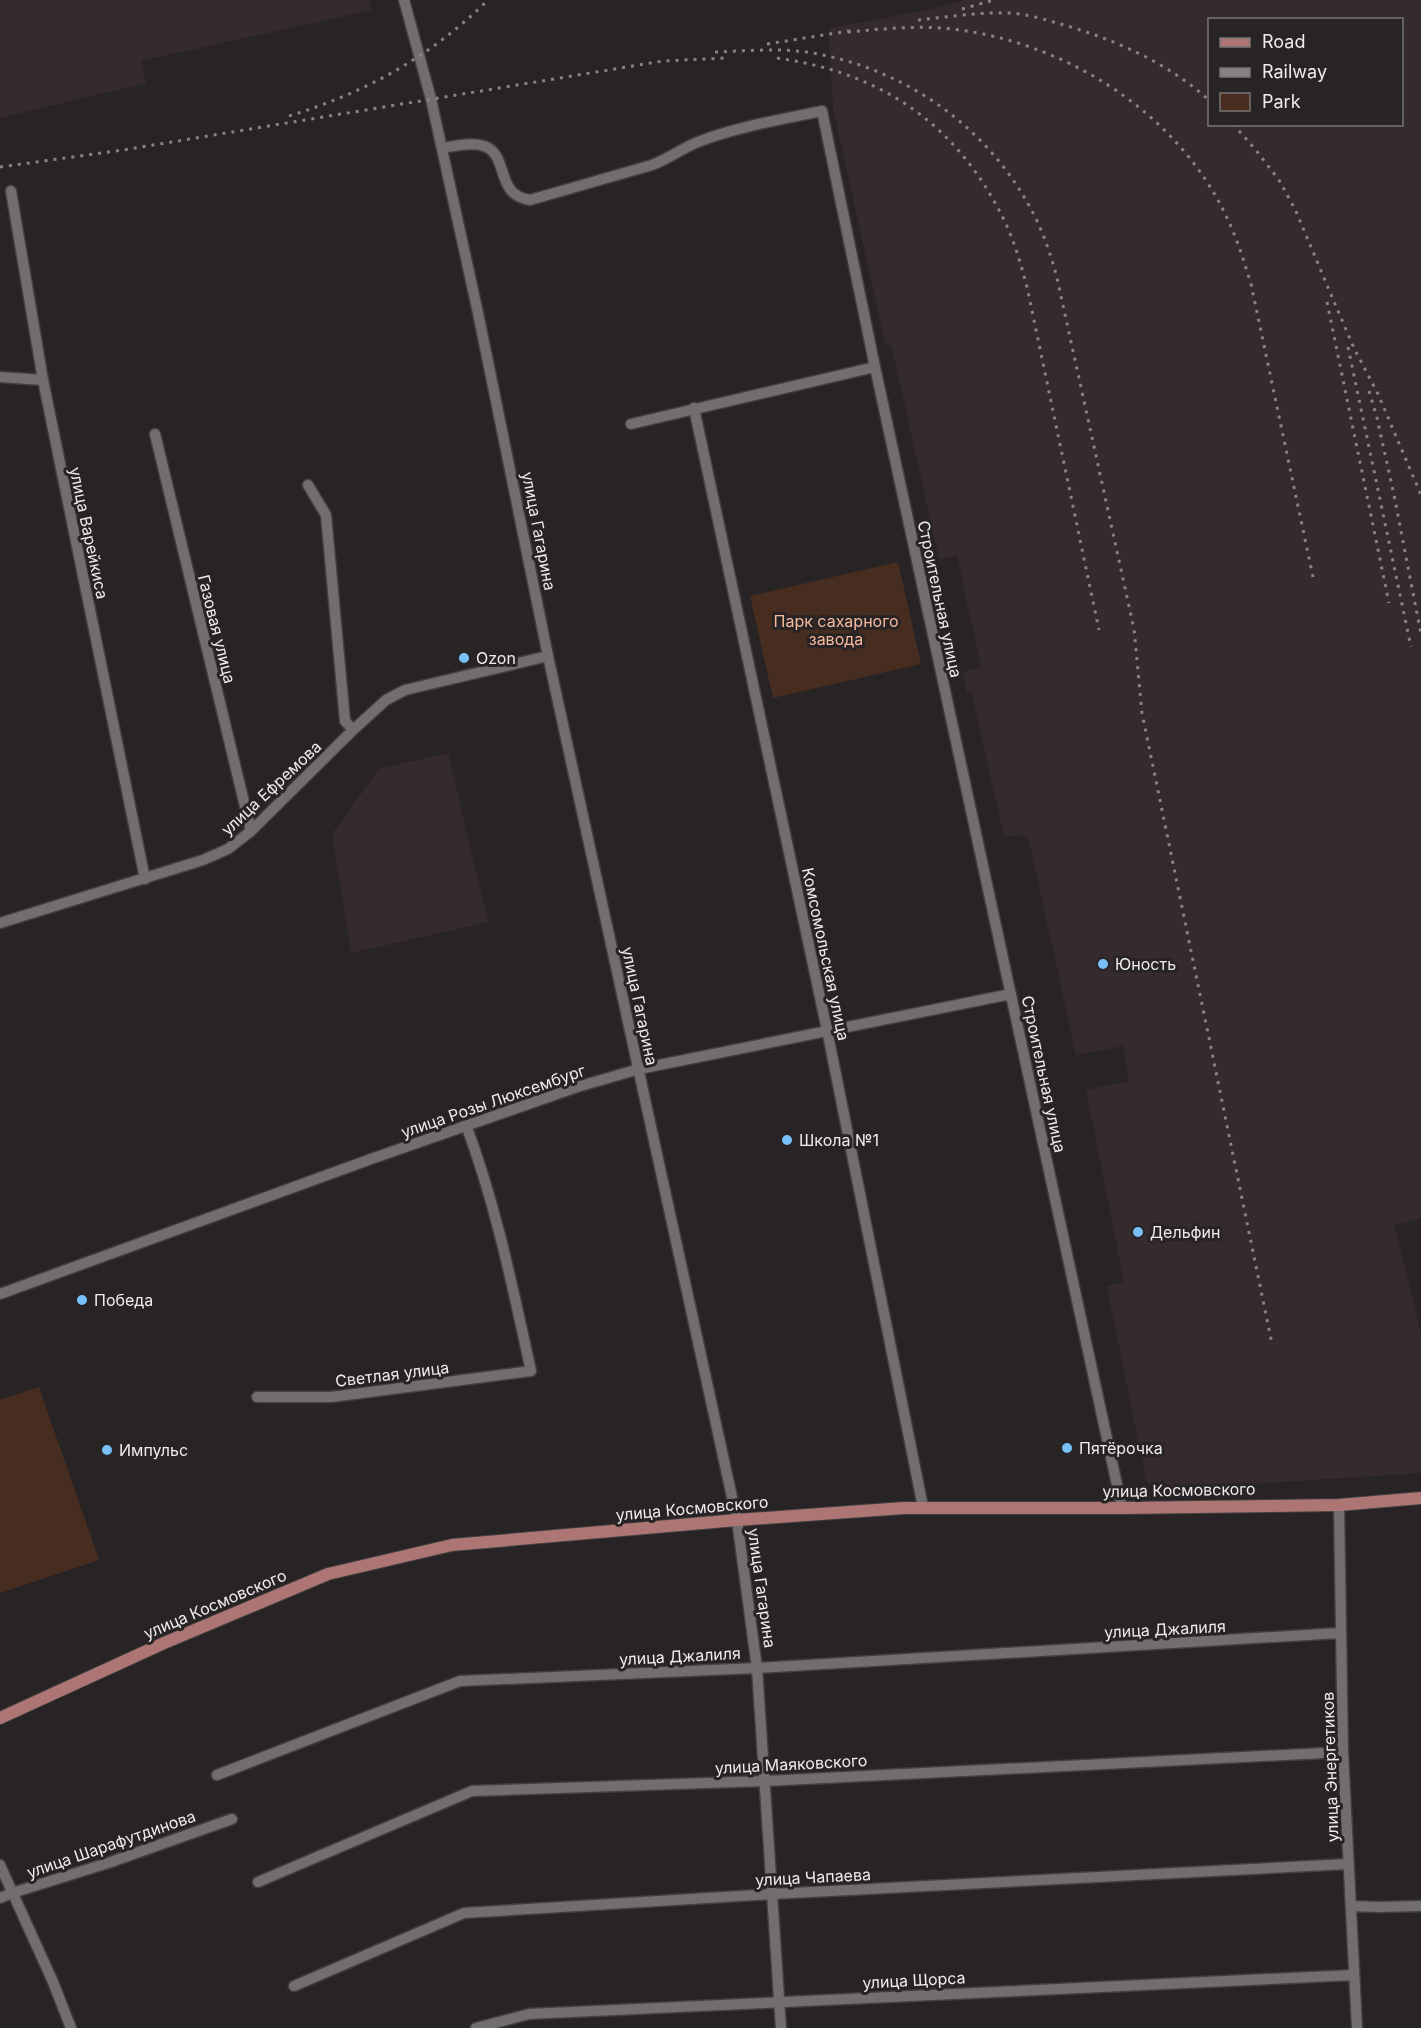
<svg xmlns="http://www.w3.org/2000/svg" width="1421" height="2028" font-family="Inter,sans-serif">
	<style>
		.built { fill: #352b2e; fill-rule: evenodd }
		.green { fill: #472d20 }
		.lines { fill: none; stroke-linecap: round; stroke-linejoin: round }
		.minor-casing { stroke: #413f3f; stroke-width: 13 }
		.major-casing { stroke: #413f3f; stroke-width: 14 }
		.minor { stroke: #726e6f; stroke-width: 10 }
		.major { stroke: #ad7674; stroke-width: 12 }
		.rail { stroke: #878485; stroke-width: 3; stroke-dasharray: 3 6; stroke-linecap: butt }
		.poi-dot { fill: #79bff8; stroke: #282425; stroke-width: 2 }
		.labels { text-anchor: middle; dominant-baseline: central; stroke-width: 6; stroke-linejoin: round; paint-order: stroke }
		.street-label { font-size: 16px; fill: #edebeb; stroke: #282425 }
		.park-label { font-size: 16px; fill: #f8ba9e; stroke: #282425 }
		.poi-label { font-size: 16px; fill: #edebeb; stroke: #282425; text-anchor: start }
	</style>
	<rect width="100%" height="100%" fill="#282425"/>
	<path class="built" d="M0 0H369L371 10 141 61 146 83 0 118Z
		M965 0H1421V1218L1394 1225 1421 1333V1473L1158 1490 1151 1486 1146 1480 1107 1286 1124 1282 1086 1090 1129 1081 1123 1046 1076 1055 1029 840 1021 835 1004 836 971 691 967 692 963 672 981 667 957 556 939 559 892 347 885 343 833 108 829 28 923 11ZM1210 20H1402V124H1210Z
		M448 753 488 922 351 953 332 834 379 769Z"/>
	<path class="green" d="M898 562 921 664 773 698 750 596Z
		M39 1387 99 1560 0 1593V1400Z"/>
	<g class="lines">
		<g class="minor-casing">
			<path id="minor" d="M404 0 431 99 478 313 548 656 737 1520 757 1668 781 2028
				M442 148C455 146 471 142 484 146 510 155 494 195 530 200L652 165C671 158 686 145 706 139 743 126 783 119 822 111L875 367 1122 1508
				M11 191 43 380 145 879
				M0 377 43 380
				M694 408 827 1030 923 1507
				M631 424 875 367
				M155 434 251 831
				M308 485 326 515 345 721 353 730
				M0 923 203 860 228 849 251 831 353 730 386 700 405 690 548 656
				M0 1294 371 1159 577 1087 639 1069 1011 994
				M257 1397H331L531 1371C513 1289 496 1205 466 1125
				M1339 1505 1343 1752 1357 2028
				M217 1775 460 1681 757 1668 1340 1633
				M0 1865 53 1982 71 2028
				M258 1882 472 1791 765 1781 1343 1752
				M0 1898 12 1893 108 1863 232 1819
				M1351 1906 1378 1907 1421 1906
				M294 1986 464 1913 772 1894 1348 1864
				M476 2028 529 2014 1354 1975"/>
		</g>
		<g class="major-casing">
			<path id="major" d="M0 1718 164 1643 328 1574 452 1545 737 1520 904 1508H1122L1339 1505 1421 1498"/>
		</g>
		<use href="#minor" class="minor"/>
		<use href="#major" class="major"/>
		<path class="rail" d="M962 9 994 0
			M918 20C948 17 979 12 1010 13 1027 14 1047 20 1064 25 1118 41 1168 63 1210 101
			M848 32C882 29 917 25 952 29 1066 42 1179 113 1228 220 1238 241 1244 262 1251 284L1313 577
			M767 44 855 30
			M715 52C745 51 776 48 806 52 906 67 994 130 1038 223 1046 241 1052 259 1057 278L1134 629 1142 713 1272 1344
			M777 58C883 73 958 125 1005 222 1015 243 1021 265 1027 287L1099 630
			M289 116C367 92 430 57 488 0
			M1233 124 1255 149 1279 180 1295 209 1335 304 1354 348 1378 394 1421 495
			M0 167 123 150 663 61 726 58
			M1327 302 1389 603
			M1348 347 1411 647
			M1369 391 1377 418 1394 495 1421 634"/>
	</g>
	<g class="poi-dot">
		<circle cx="464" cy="658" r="6"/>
		<circle cx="1103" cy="964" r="6"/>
		<circle cx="787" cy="1140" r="6"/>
		<circle cx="1138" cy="1232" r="6"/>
		<circle cx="82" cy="1300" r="6"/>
		<circle cx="1067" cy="1448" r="6"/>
		<circle cx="107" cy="1450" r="6"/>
	</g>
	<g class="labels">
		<g class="street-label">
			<text transform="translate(539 531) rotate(79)">улица Гагарина</text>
			<text transform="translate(89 533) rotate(78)">улица Варейкиса</text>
			<text transform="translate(940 599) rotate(78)">Строительная улица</text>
			<text transform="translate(217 629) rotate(76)">Газовая улица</text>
			<text transform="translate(271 788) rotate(-43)">улица Ефремова</text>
			<text transform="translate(826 954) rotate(78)">Комсомольская улица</text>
			<text transform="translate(640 1006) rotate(78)">улица Гагарина</text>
			<text transform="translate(1044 1074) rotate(78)">Строительная улица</text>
			<text transform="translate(493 1101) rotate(-19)">улица Розы Люксембург</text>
			<text transform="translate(392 1374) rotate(-7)">Светлая улица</text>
			<text transform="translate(1179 1490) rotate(-1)">улица Космовского</text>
			<text transform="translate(692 1508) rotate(-5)">улица Космовского</text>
			<text transform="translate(762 1588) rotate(82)">улица Гагарина</text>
			<text transform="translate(215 1604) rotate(-23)">улица Космовского</text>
			<text transform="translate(1165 1629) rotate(-3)">улица Джалиля</text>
			<text transform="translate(680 1656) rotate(-3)">улица Джалиля</text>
			<text transform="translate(791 1764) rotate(-3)">улица Маяковского</text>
			<text transform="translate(1330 1767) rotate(-92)">улица Энергетиков</text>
			<text transform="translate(111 1844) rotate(-19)">улица Шарафутдинова</text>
			<text transform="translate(813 1877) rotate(-3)">улица Чапаева</text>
			<text transform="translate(914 1980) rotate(-3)">улица Щорса</text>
		</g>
		<g class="park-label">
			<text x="836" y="621">Парк сахарного<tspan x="836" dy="18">завода</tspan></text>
		</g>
		<g class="poi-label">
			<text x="476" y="658">Ozon</text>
			<text x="1115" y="964">Юность</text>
			<text x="799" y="1140">Школа №1</text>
			<text x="1150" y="1232">Дельфин</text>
			<text x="94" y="1300">Победа</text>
			<text x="1079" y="1448">Пятёрочка</text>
			<text x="119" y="1450">Импульс</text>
		</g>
	</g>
	<rect x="1208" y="18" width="195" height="108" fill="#282425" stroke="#777474" stroke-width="1.5"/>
	<rect x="1220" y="38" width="30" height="9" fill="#ad7674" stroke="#777474" stroke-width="1.5"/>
	<text x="1262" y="48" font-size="18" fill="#edebeb">Road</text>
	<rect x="1220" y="68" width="30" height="9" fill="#878485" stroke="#777474" stroke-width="1.5"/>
	<text x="1262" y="78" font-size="18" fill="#edebeb">Railway</text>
	<rect x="1220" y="93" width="30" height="18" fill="#472d20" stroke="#777474" stroke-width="1.5"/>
	<text x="1262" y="108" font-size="18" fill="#edebeb">Park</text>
</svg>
